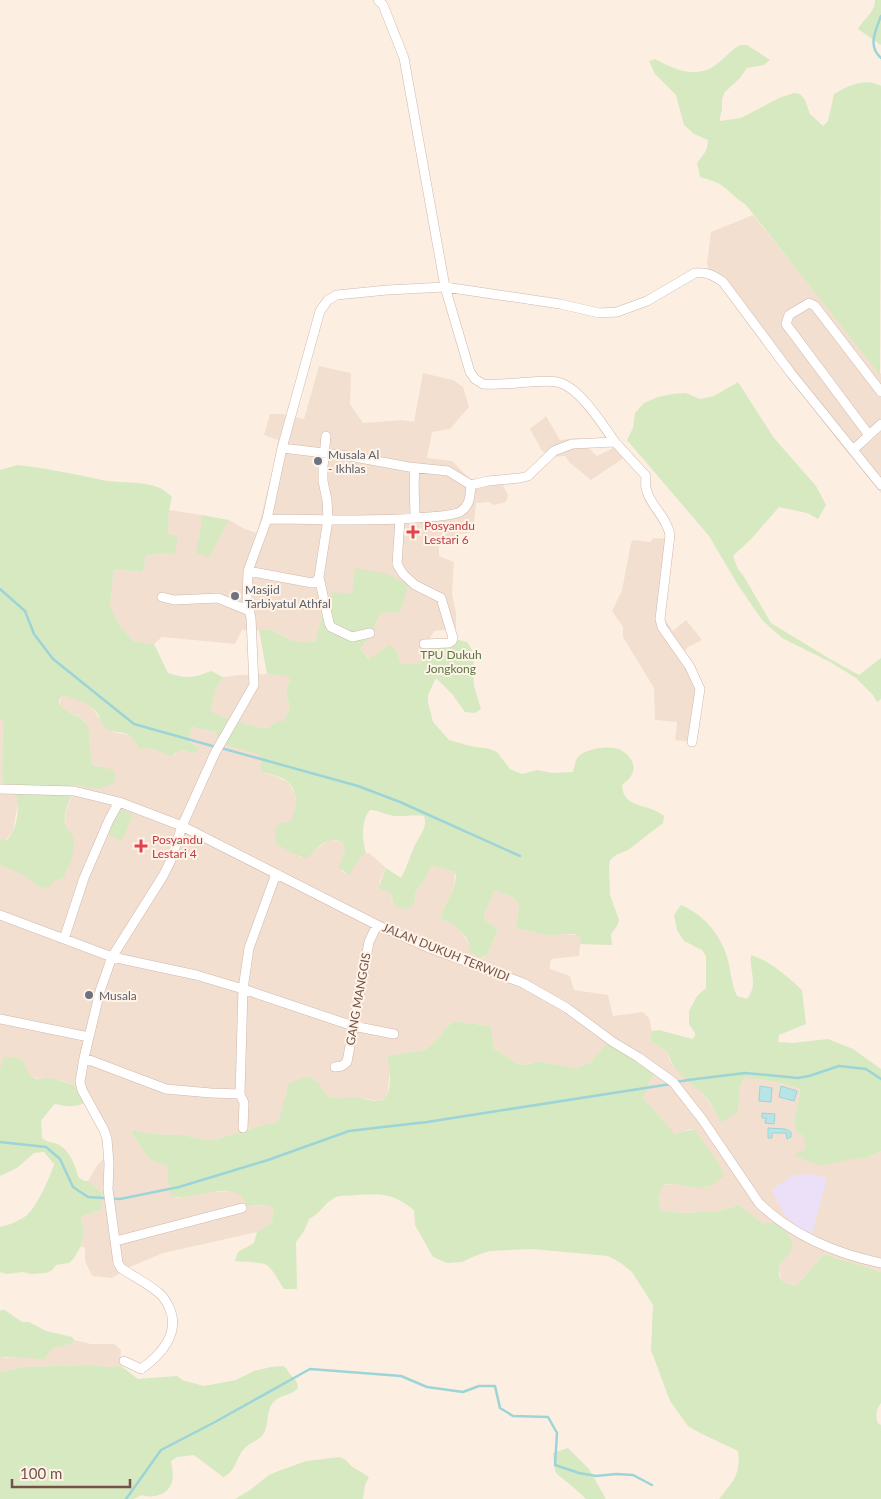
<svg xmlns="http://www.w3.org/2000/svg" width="881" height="1499" font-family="Lato,sans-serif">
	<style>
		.residential { fill: #f3dfd0 }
		.education { fill: #ecdff8 }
		.green { fill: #d6e9c1 }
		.water { fill: #b7e4e5; stroke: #9dd4d7 }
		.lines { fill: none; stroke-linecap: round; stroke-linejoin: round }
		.stream { stroke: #9dd4d7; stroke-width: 2.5 }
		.minor-casing { stroke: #cfb7ac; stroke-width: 10 }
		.minor { stroke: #fff; stroke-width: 9 }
		.worship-dot { fill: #6b7280; stroke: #fff3e8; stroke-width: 2 }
		.health-dot { fill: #e0444e; stroke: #fff3e8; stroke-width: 2 }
		.labels { text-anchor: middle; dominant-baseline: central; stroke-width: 4; stroke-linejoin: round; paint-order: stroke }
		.worship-label { font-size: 12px; fill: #5b616d; stroke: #fff3e8; text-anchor: start }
		.health-label { font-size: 12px; fill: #be3a42; stroke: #fff3e8; text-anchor: start }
		.park-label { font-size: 12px; fill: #587841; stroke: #fff3e8 }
		.street-label { font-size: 12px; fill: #735349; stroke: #fff3e8 }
	</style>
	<rect width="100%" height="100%" fill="#fcefe2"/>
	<path class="residential" d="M753 215 881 374V493L838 441 720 286 711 280 707 263 711 232Z
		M319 366 351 373 350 404 363 423 403 420 414 422 423 373 453 380 463 387 469 407 450 429 432 432 427 458 452 461 470 479 499 478 508 495 506 502 494 505 489 502 476 503 473 532 456 535 439 545V556L454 562 452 594 456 613V628L434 631 425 648 420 664 400 663 396 650 370 659 360 649 371 636 380 613 400 612 405 598 407 585 352 594 322 616 315 642 293 641 271 630H242L235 644 162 637 154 644 133 641 121 627 110 607 114 569 143 572 146 556 163 553 168 534 169 510 202 515V524L198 538 208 557 229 520 245 529 257 533 274 465 278 440 264 435 270 414H282L304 419Z
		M546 416 560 440 578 438 597 456 617 446 625 457 591 480 570 463 565 456 554 457 542 451 530 429Z
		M653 538 672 539 664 618 673 631 686 620 702 640 688 647 685 651 697 674 696 743 675 740 677 722 655 720 654 688 623 637V627L612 611 622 590 631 543 633 540 650 542Z
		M272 674 288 676 290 679 286 694 290 707 284 721H277L268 728H261L223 717 209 711 216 689 223 677 239 675Z
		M62 695 83 701 92 708 99 718 113 732 128 735 135 739 137 746 160 751 173 757 178 751 182 750 189 752 198 747 188 741 192 727 216 732 260 755 261 772 275 776 288 782 295 794 296 804 294 815 290 821 287 823H284L275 843 300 857 313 852 328 840H332L342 842 345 851 343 858 341 871 348 874 362 855 366 853H369L386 868 379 883 384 891 391 894 392 901 415 899 416 892 425 879 431 864 455 872 454 888 439 919 450 922 460 929 471 948 483 958 488 953 498 929 485 920 484 916 494 890 513 897 518 902 519 909 516 928 550 936 561 934 578 935 581 938 579 956 552 959 550 962V969L570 976 574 990 608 995 613 1016 643 1012 649 1018 652 1031 650 1040 668 1053 669 1060 674 1067 705 1096 718 1116 738 1113 740 1086 745 1077 785 1084 800 1089 799 1100 794 1119 796 1132 803 1134 807 1145 804 1151 865 1159 881 1151V1272L824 1254 797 1285 784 1283 781 1281 779 1268 780 1263 788 1256 776 1223H762L739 1205 715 1212 708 1211 686 1213 661 1211 659 1204V1190L663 1185 678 1184 699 1188H706L724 1177 694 1129H690L675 1135 643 1098 650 1080 657 1073 608 1044 590 1063 576 1068 568 1067 539 1061 525 1065 518 1064 494 1049 491 1028 489 1026 454 1021 446 1028 436 1041 425 1050 387 1056 390 1067 388 1092 385 1098 378 1101 358 1097 330 1098 320 1087 321 1084 309 1076 286 1092 284 1106 279 1120 273 1124H266L215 1140H208L182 1135 152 1134 130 1130 147 1156 152 1161 167 1166 177 1198 209 1192 231 1191 239 1193 254 1206 268 1205 273 1208 272 1222 257 1232 163 1253 130 1267 112 1278 92 1276 85 1261V1248L81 1246 84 1232 81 1217 100 1210 101 1192 88 1181 98 1164 104 1159 102 1133 74 1085 60 1080 41 1079 33 1077 30 1075 25 1069V1065L0 1070V865L25 875 41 888 58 878 67 872 73 853V838L65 825 66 813 75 785 90 788 99 766 92 765 89 738 84 721 78 716 70 713 59 705Z
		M0 720H3L2 777 5 793 16 795 18 802 13 832 6 840H0Z
		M74 1340 91 1344H114L121 1350 120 1362 121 1366 106 1367 90 1365 23 1367 0 1372V1358L46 1357 53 1348 72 1344Z"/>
	<path class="education" d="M813 1174 827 1179 812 1234 796 1226 786 1216 777 1202 772 1189 794 1175Z"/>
	<path class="green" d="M875 0H881V45L858 29C864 18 875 13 875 0Z
		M740 45H747L770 60 764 65 747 68 739 79 725 92 722 99V110L720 117V121L741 118 779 98 794 93 800 94 805 100 810 114 823 126 828 121 834 94C847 86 866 77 881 86L880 375 746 205C736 199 729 190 720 184 714 181 707 179 700 177L697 163C703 155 708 151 708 140L694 134 684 125 676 95 655 74 649 61 655 59C675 70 698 80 718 63 726 57 731 50 740 45Z
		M738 382 774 438 816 486 826 505 818 519 807 513 779 507 751 539 733 556 738 569 743 575 771 623 830 659 859 675 881 658V699L877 702 873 695 856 678 830 662 782 638 762 620 738 585 709 536 627 440 633 428 635 413 644 403 658 397 672 394 686 393 700 399 714 396Z
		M17 465C46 468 74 474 102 480 121 484 141 480 160 488 164 490 169 494 172 497L169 510 168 534 178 536 175 554 163 553 146 556 143 572 114 569 110 607 121 627 133 641 154 644 168 673C186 679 194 678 211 671L223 677 216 689 210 711 223 717 261 728H268L277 721H284L290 707 286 693 290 679 287 676 267 674 259 630H271L293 641 315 642 322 616 333 592 352 594 355 568 388 574 408 585 405 598 400 612 380 613 371 636 360 649 369 659 389 645 396 650 400 663 420 664 427 646 455 639 467 642 474 653 473 672 474 686 481 709 475 713 465 712 452 694 436 678 428 695V702L433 722 449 740 470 746 490 749 497 752 510 769 522 774 537 770 552 773 573 772C574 768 575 761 578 757 584 749 605 746 615 748 626 750 638 763 632 774 631 778 625 782 622 785 623 810 650 803 664 816L663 823 628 850 616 855 610 860 609 867 610 895 619 920 617 926 611 934 612 945 580 944 581 938 575 934H561L550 936 516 928 519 909 518 902 513 897 494 890 484 916 485 920 498 929 488 953 486 956 479 958 471 952C469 935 455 922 439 919L454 888 456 877 455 872 431 865 425 879 416 892 414 903 408 909C397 909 393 906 391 894L381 889 379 886 386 868 401 878C407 867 410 856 415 845 420 835 428 828 424 816 414 814 405 817 395 816 386 815 379 810 370 810 361 820 362 840 366 853L360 858 349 875 339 868V865L345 851 342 842C338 841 334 839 330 840 323 841 312 853 308 858 296 857 285 849 275 843 275 836 274 826 282 823 285 822 288 822 290 821 298 810 298 791 288 782 282 776 269 774 261 772L260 755 220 743 216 732 192 727 188 741 198 747 199 750C192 756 189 751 182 750L175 753 173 757C163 753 151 746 140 749 135 743 134 738 127 734 120 731 110 733 105 727 101 724 100 717 97 713 89 702 75 699 62 695L59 701V705L70 713 81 718 88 727 92 765 114 770 115 781C101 793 91 788 75 785 72 796 63 812 65 824 66 829 72 832 73 837 76 851 70 868 62 879L55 880 51 886 41 888 24 875 0 865V840H7C17 830 20 809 16 795L5 793 2 777 3 720H0V470Z
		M202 515 229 520 209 557 196 553C197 540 202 528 202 515Z
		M119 808 133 815 122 841 107 834Z
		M681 905C702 913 721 935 727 957 731 970 731 983 737 996L747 999C759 983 749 972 751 955 770 961 788 977 802 990L806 1024 779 1035 778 1042 792 1043 828 1039 853 1049 881 1069V1151L865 1159 858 1158 823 1165H819L795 1156 797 1152 804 1151 806 1145 803 1135 796 1132 794 1119 799 1100 800 1089 785 1084 745 1077 740 1086 738 1113 721 1122C716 1114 712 1105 707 1098 694 1084 672 1073 668 1053L650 1040 652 1031 659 1030 692 1039 695 1036V1033L689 1024V1011L697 996 706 988V956L702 950 684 941 677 930 674 915Z
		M454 1021 489 1026 491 1028 494 1049 518 1064 525 1065 539 1061 568 1067 576 1068 590 1063 608 1043 657 1073 650 1080 643 1098 675 1134 694 1129C703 1143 721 1161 724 1177 719 1180 713 1185 707 1187 697 1191 678 1181 663 1185 657 1193 658 1202 661 1211L686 1213 708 1211 715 1212 739 1205 762 1223H776L779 1225 787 1233 793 1244 788 1256 780 1263C777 1281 780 1283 797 1285L824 1254 881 1272V1403C876 1409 875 1416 878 1423L881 1425V1499H719C733 1481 741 1475 738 1451L700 1433 688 1426 670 1401 651 1350 653 1305 632 1272 621 1263 608 1256 532 1249 489 1251 475 1256 462 1262 447 1263 433 1257 415 1225 414 1210C392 1193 383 1194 356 1195 350 1196 341 1195 336 1197 325 1202 320 1214 309 1219L304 1231 296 1242 297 1289H284C279 1282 274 1271 267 1265 264 1262 241 1262 235 1261L238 1252 254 1243 257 1232 272 1222 273 1208C264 1203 256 1207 247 1205 234 1174 192 1205 170 1195L167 1166 152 1161 147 1156 130 1130 152 1134 182 1135 208 1140H215L266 1124H273L279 1120 289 1083 309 1076 321 1084 320 1087 330 1098C339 1098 349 1096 358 1097 364 1098 371 1101 377 1101 395 1101 390 1067 387 1056L425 1050 436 1041 446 1028Z
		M5 1057H13L24 1061C26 1071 30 1080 42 1079 50 1078 42 1077 50 1078 58 1079 66 1083 74 1085L84 1103C75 1108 65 1106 55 1104 49 1109 47 1115 41 1120L42 1138C46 1142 52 1142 57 1144 70 1149 75 1166 79 1178L85 1181H88L101 1192 102 1205 100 1210 81 1217 84 1232 81 1246 74 1258 69 1263 56 1265 52 1270 46 1273 31 1274 23 1272 7 1274 0 1272V1227C9 1225 18 1221 26 1216 36 1208 51 1176 54 1164L44 1152 34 1153 17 1168 0 1176V1070L2 1061Z
		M1 1310H5L22 1322H29L46 1331 72 1337 74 1340 72 1344 53 1348 46 1357 43 1359 6 1357 0 1358V1311Z
		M90 1365 106 1367 121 1366 138 1379 177 1376 182 1380 204 1386 236 1380 254 1371 271 1367 283 1366 287 1369C290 1378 297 1376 298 1388 290 1397 281 1393 272 1404 266 1412 269 1424 264 1433 260 1441 249 1442 243 1450 235 1460 236 1472 223 1477L194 1455 177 1457 171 1461C172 1468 174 1475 172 1482 168 1495 153 1499 141 1495L134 1499H0V1372L23 1367Z
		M568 1448 589 1469 606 1499H586L573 1487 557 1474 555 1471 553 1453Z
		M340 1457 346 1460 351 1466 369 1477 365 1485 363 1499H235L250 1490 269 1475 276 1472 306 1461Z"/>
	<path class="water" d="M760 1086 772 1088 771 1102 759 1101Z
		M781 1086 797 1091 794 1101 779 1097Z
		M762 1113 775 1114 774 1124 765 1123 766 1118H762Z
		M768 1128 785 1129 791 1132V1137L787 1139 786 1133H772V1138H768Z"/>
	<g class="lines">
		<path class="stream" d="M881 16C876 30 867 46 881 58
			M0 589 25 611 34 634 53 659 134 724 216 747
			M221 748 358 786 400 802 520 856
			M676 1082 688 1080 745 1073 798 1078 809 1076 839 1066 866 1069 881 1079
			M0 1142 46 1147 60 1159 73 1187 88 1197 120 1199 179 1187 268 1160 349 1131 427 1122 671 1084
			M126 1499 161 1450 215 1422 310 1369 401 1376 427 1387 463 1392 479 1386H495L500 1408 513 1416 548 1417 557 1433 555 1465 579 1473 596 1476 616 1474 633 1475 652 1485"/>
		<g class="minor-casing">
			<path id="minor" d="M378 0 383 5 404 58 445 287 470 372 475 379 483 384C498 385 514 383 530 382 538 382 548 380 557 382 579 386 602 424 615 442
				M869 435 786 324 789 315 809 303 815 306 881 392
				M326 436 323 467V481L327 500 328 519 319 577 329 623 331 627 352 637 370 633
				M282 448 349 456 409 467 448 471 471 485 488 481 520 478 528 476 554 451 572 444 615 442 646 476C646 480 645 485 646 488 649 505 666 515 670 535L660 619 662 627 690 667 700 689 692 742
				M853 450 881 424
				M415 518C415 501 413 485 415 468
				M267 519C320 519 377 522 429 517 439 516 451 516 460 512 470 506 470 496 471 485
				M400 519 397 564 403 574 415 585 441 598 453 638 452 641 449 643 424 644
				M248 571 312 583 317 581 319 577
				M162 597 174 600 218 598 250 611
				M0 789 74 791 119 802 182 826 377 925 427 947 523 983 567 1008 613 1042 638 1057 673 1082 702 1119 759 1203C791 1235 837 1254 881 1263
				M0 915 112 957 196 975 243 989 353 1026 394 1034
				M64 939 84 878 109 820 119 802
				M0 1019 89 1037
				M84 1058 166 1089 211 1093 240 1094
				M335 1067 342 1066 347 1062 369 942 377 925
				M243 1128 244 1103 240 1094 243 989 249 948 276 874
				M116 1241 242 1208
				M124 1361 141 1369C161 1355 181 1333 169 1307 167 1303 164 1297 160 1294 149 1284 134 1277 121 1268L118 1263 108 1189 109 1164 107 1139 104 1130 82 1090 80 1082 84 1058 100 991 112 957 163 876 171 860 182 826 215 753 254 685 251 618 247 602 248 571 267 519 282 448 320 311 328 300 337 295 387 290 445 287 560 304 599 313 617 312 647 301 695 273C707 272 713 275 723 282L790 372 881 485"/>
		</g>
		<use href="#minor" class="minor"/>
	</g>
	<g class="worship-dot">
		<circle cx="318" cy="461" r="5"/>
		<circle cx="235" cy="596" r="5"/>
		<circle cx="89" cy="995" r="5"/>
	</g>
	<g class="health-dot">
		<path d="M410.5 524.5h5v5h5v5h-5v5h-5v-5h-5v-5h5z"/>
		<path d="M138.5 838.5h5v5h5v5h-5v5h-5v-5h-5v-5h5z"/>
	</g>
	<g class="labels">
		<g class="worship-label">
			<text x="328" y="454">Musala Al<tspan x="328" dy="14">- Ikhlas</tspan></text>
			<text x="245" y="589">Masjid<tspan x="245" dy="14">Tarbiyatul Athfal</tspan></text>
			<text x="99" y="995">Musala</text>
		</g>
		<g class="health-label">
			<text x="424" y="525">Posyandu<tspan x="424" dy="14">Lestari 6</tspan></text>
			<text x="152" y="839">Posyandu<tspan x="152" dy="14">Lestari 4</tspan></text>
		</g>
		<g class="park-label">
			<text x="451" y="654">TPU Dukuh<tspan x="451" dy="14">Jongkong</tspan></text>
		</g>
		<g class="street-label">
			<text transform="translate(446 952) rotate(22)">JALAN DUKUH TERWIDI</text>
			<text transform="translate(358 999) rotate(-80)">GANG MANGGIS</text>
		</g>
	</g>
	<path d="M12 1479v8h118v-8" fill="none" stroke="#735349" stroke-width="2.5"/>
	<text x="20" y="1479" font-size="15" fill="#735349" stroke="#fff3e8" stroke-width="4" paint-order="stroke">100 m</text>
</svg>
